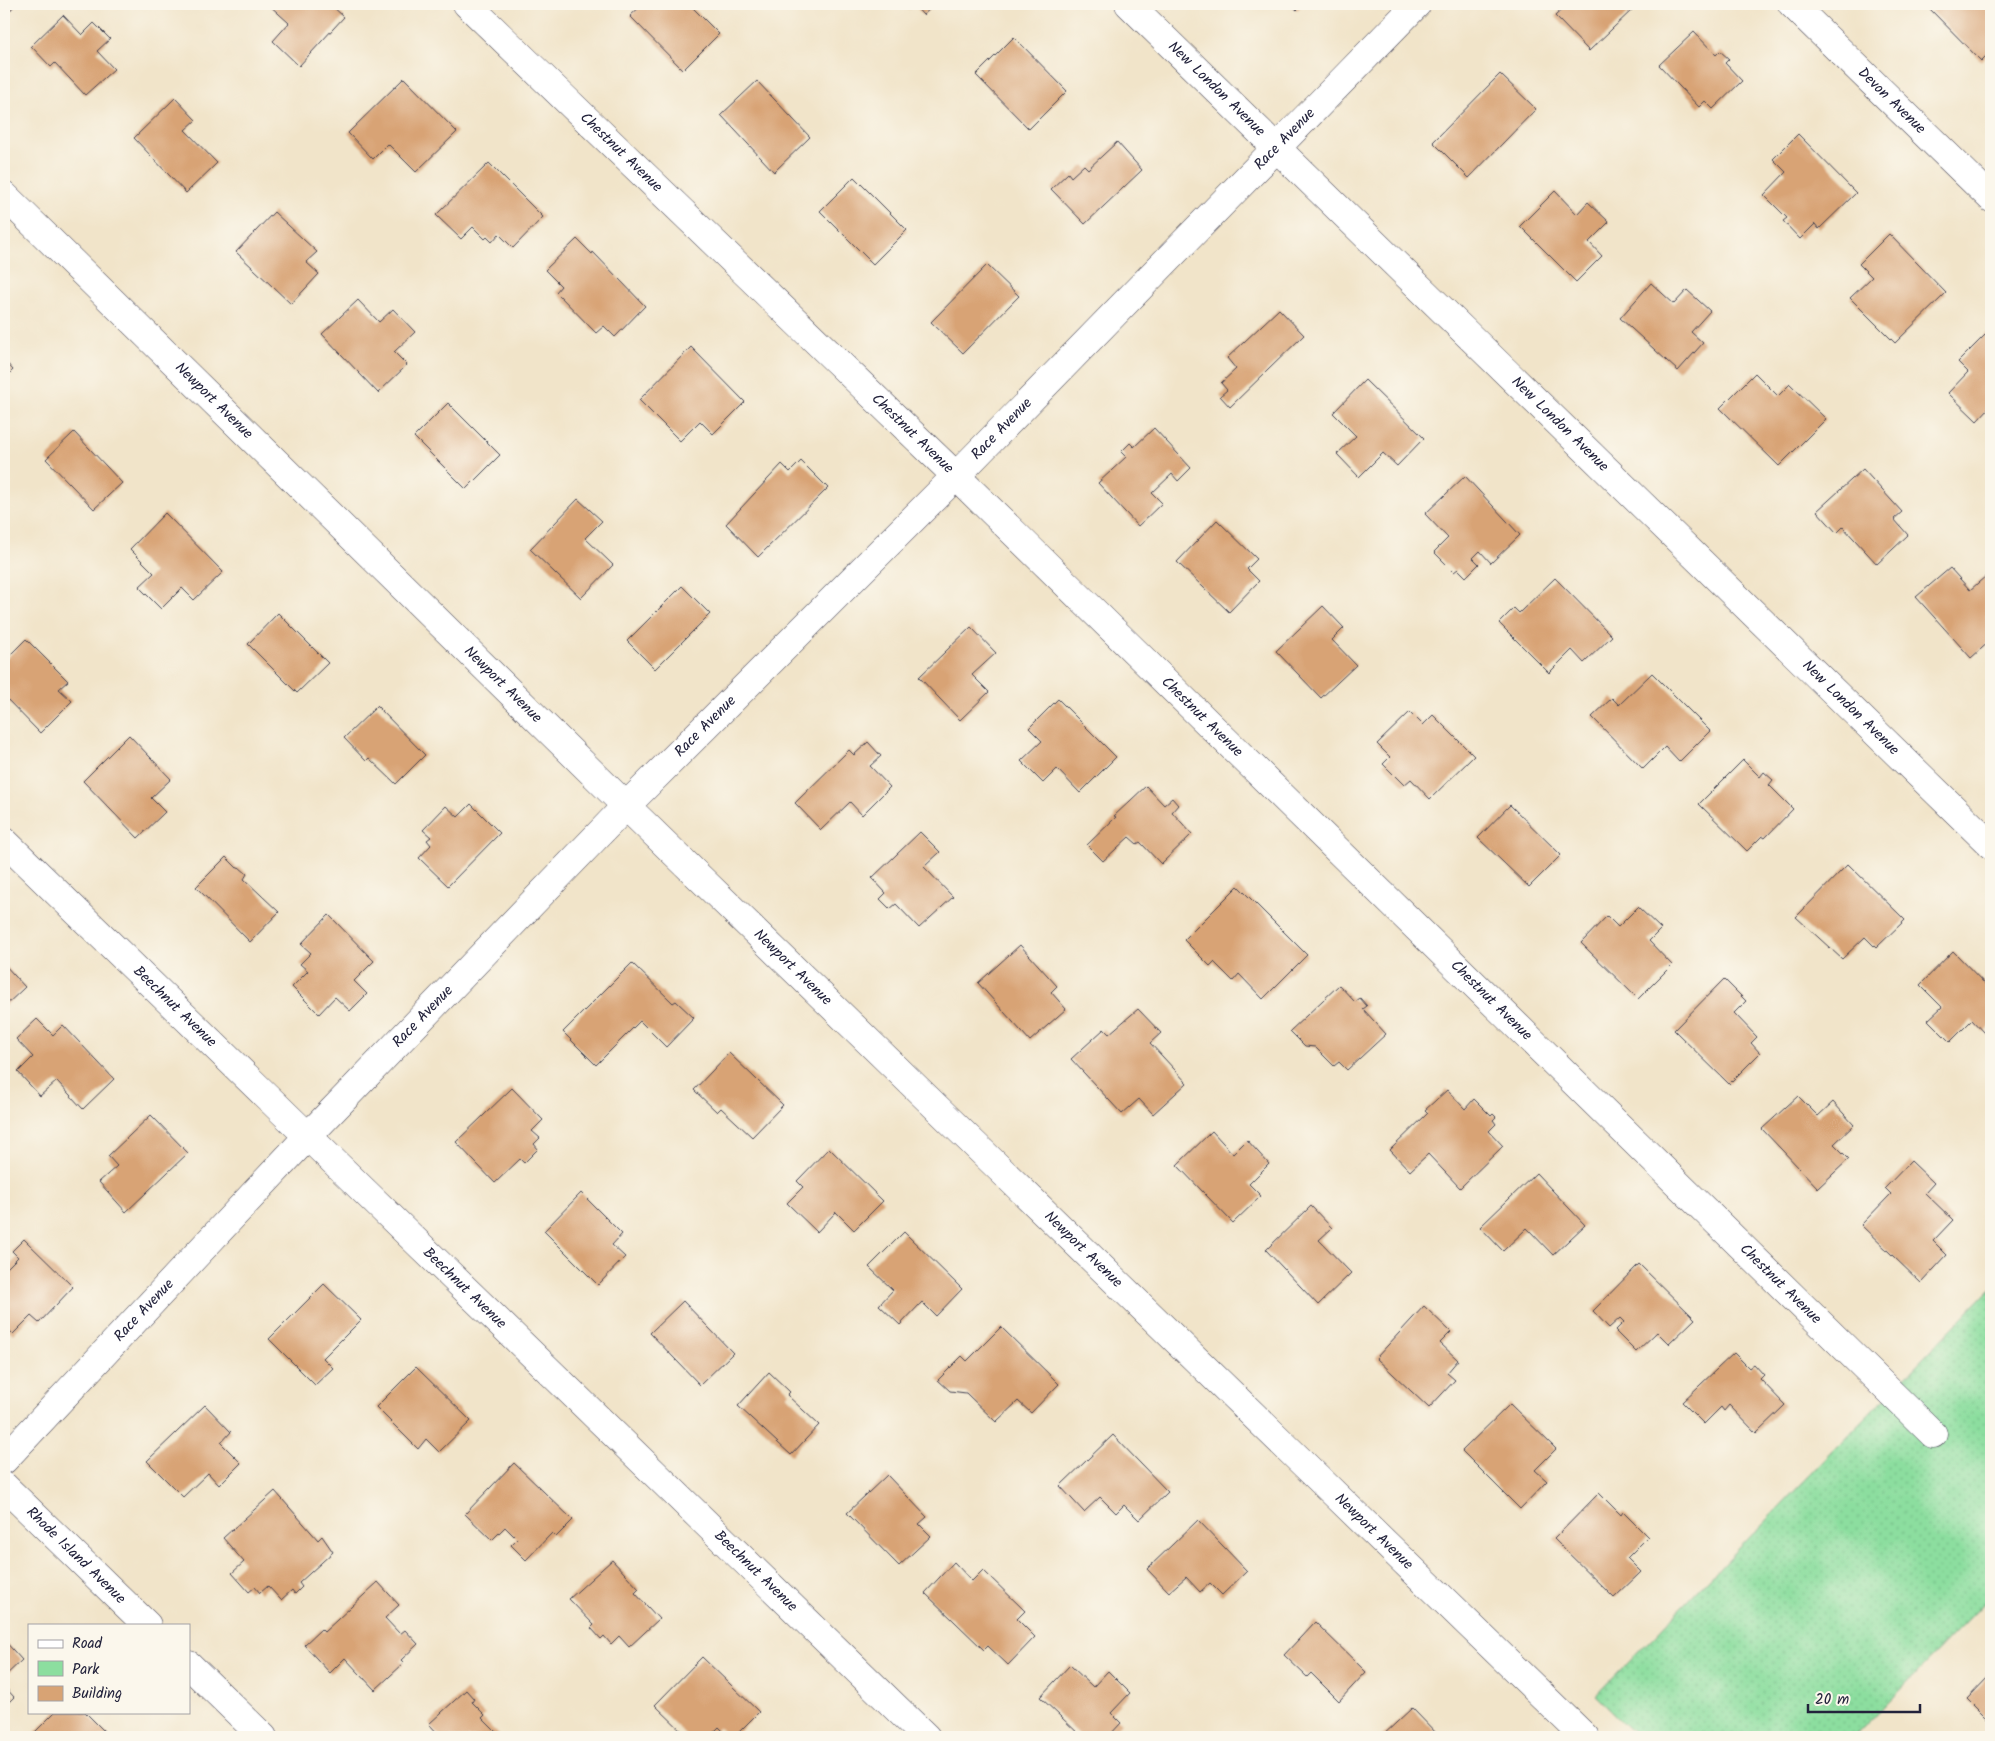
<svg xmlns="http://www.w3.org/2000/svg" width="1995" height="1741" font-family="Kalam,sans-serif">
	<style>
		.green { fill: url(#green-dots); stroke: #57806d }
		.building { fill: #d8a374 }
		.lines { fill: none; stroke-linecap: round; stroke-linejoin: round }
		.minor-casing { stroke: #413f50; stroke-width: 29 }
		.minor { stroke: #fff; stroke-width: 28 }
		.labels { text-anchor: middle; dominant-baseline: central; stroke-width: 5; stroke-linejoin: round; paint-order: stroke }
		.street-label { font-size: 15px; fill: #22223b; stroke: #fbf7ec }
	</style>
	<defs>
		<pattern id="green-dots" width="8" height="8" patternUnits="userSpaceOnUse" patternTransform="scale(1.25)"><rect width="8" height="8" fill="#8cde9f"/><path d="M2 2h.1M6 6h.1" fill="none" stroke="#78be8a" stroke-width="1.8" stroke-linecap="round"/></pattern>
	</defs>
	<rect width="100%" height="100%" fill="#fbf7ec"/>
	<filter id="ink" filterUnits="userSpaceOnUse"><feTurbulence type="fractalNoise" baseFrequency=".02" numOctaves="2"/><feDisplacementMap in="SourceGraphic" scale="10" xChannelSelector="R" yChannelSelector="G"/><feConvolveMatrix kernelMatrix="1 2 1 2 8 2 1 2 1" color-interpolation-filters="sRGB"/></filter>
	<filter id="wash" filterUnits="userSpaceOnUse"><feTurbulence type="fractalNoise" baseFrequency=".0096" numOctaves="4" result="noise"/><feDisplacementMap in="SourceGraphic" scale="20" xChannelSelector="R" yChannelSelector="G"/><feGaussianBlur stdDeviation="1.12" result="paint"/><feColorMatrix in="noise" values="0 0 0 0 0 0 0 0 0 0 0 0 0 0 0 0 0 1.4 0 .05"/><feComposite in="paint" operator="in"/></filter>
	<g filter="url(#wash)">
		<rect width="100%" height="100%" fill="#f1e4c9"/>
		<path class="green" d="M1991 1288V1596L1854 1737H1637L1596 1696Z"/>
		<g id="blocks">
			<path class="building" d="M4 4H16L4 17Z
				M268 4H330L344 17 299 66 273 41 289 23Z
				M643 4H689L719 34 683 70 630 16Z
				M902 4H936L923 15 914 5 908 10Z
				M1290 4H1303L1297 10Z
				M1568 4H1631L1635 7 1589 51 1555 16Z
				M1925 4H1991V51L1981 61Z
				M63 15 82 35 94 23 110 39 97 51 114 69 85 95 55 63 51 67 31 46Z
				M1694 32 1716 55 1720 51 1729 59 1725 63 1742 81 1713 109 1705 101 1699 107 1659 65Z
				M1014 37 1067 91 1029 129 976 75Z
				M1500 74 1536 109 1469 178 1433 142Z
				M404 78 457 132 416 172 388 144 373 159 348 133Z
				M757 81 810 137 774 172 721 115Z
				M175 98 196 120 185 130 217 163 186 193 134 138Z
				M1798 134 1856 193 1819 229 1815 224 1800 239 1783 221 1787 218 1764 195 1786 172 1773 159Z
				M1117 142 1142 170 1085 224 1051 189 1068 173 1071 177 1084 165 1088 169Z
				M489 163 543 217 513 248 499 234 492 242 487 237 485 239 473 227 461 239 436 215Z
				M854 177 907 230 873 264 820 211Z
				M1555 191 1577 214 1588 202 1609 222 1589 242 1602 256 1576 282 1520 226Z
				M274 212 317 252 306 262 319 274 291 304 236 252Z
				M1889 234 1946 293 1895 343 1850 298 1872 277 1859 264Z
				M577 239 592 254 593 252 645 306 615 337 604 326 596 333 556 292 561 286 545 270Z
				M987 265 1019 296 963 353 931 322Z
				M1651 283 1674 304 1687 290 1710 311 1691 332 1703 343 1678 371 1620 318Z
				M358 300 379 322 393 309 415 332 394 352 407 365 378 393 322 334Z
				M1279 309 1304 335 1230 407 1220 396 1227 390 1221 383 1236 369 1227 358Z
				M1987 333 1991 337V409L1990 407 1977 421 1948 393 1968 372 1958 362Z
				M691 347 745 402 713 434 700 421 680 441 639 400Z
				M4 360 13 370 4 379Z
				M1755 373 1778 396 1790 384 1826 419 1779 466 1720 408Z
				M1365 380 1424 438 1397 466 1383 453 1359 477 1337 454 1356 436 1333 413Z
				M448 403 500 455 466 489 414 437Z
				M1154 428 1191 468 1178 481 1172 474 1152 493 1162 503 1138 526 1098 483 1126 457 1121 452 1130 443 1134 447Z
				M74 432 122 483 94 509 46 459Z
				M801 461 828 488 758 557 726 524 782 464 790 472Z
				M1863 469 1902 512 1894 519 1908 535 1877 564 1843 527 1837 533 1817 511Z
				M1465 476 1520 535 1491 563 1480 551 1473 558 1479 564 1466 577 1458 569 1454 572 1434 552 1448 538 1425 514Z
				M578 499 602 521 585 538 613 565 581 598 530 549Z
				M165 513 223 572 194 600 182 588 161 609 139 587 154 573 130 549Z
				M1217 520 1257 559 1247 569 1259 581 1229 612 1177 562Z
				M1950 568 1970 590 1986 576 1991 582V612L1986 617 1991 623V640L1971 658 1916 597Z
				M1555 578 1612 636 1584 663 1572 650 1549 673 1499 623 1514 608 1519 613Z
				M682 586 710 614 655 669 627 641Z
				M1323 606 1344 628 1332 640 1356 665 1321 698 1276 651Z
				M278 613 328 663 297 693 248 644Z
				M971 627 996 653 972 675 989 692 960 720 919 677Z
				M26 639 68 681 59 689 72 701 40 733 4 696V661Z
				M1652 673 1710 731 1679 762 1665 747 1643 769 1592 717 1612 698 1619 705Z
				M1058 699 1116 757 1080 793 1057 769 1043 783 1021 761 1042 741 1029 728Z
				M377 706 425 755 396 784 369 758 366 761 344 738Z
				M1410 712 1423 725 1433 715 1474 756 1430 799 1411 779 1404 785 1383 764 1390 757 1377 744Z
				M129 735 171 779 151 798 165 812 138 838 83 781Z
				M868 742 881 756 870 766 890 787 862 815 850 802 821 830 795 803 849 750 854 755Z
				M1743 760 1760 777 1764 772 1773 780 1769 785 1793 809 1765 838 1762 836 1747 851 1699 804Z
				M1146 786 1164 805 1172 798 1178 805 1172 812 1192 834 1161 864 1140 842 1137 844 1129 837 1103 861 1087 845 1116 817 1114 816Z
				M471 804 500 833 448 886 419 858 431 845 427 840 431 837 423 830 446 806 458 817Z
				M1510 805 1561 855 1529 887 1478 838Z
				M920 832 940 852 924 867 953 897 919 928 896 904 890 909 880 899 886 893 872 878Z
				M226 857 237 868 239 867 247 874 244 879 279 912 250 942 196 887Z
				M1848 864 1905 920 1876 948 1865 937 1842 959 1796 917Z
				M1238 886 1307 955 1263 999 1239 974 1233 981 1214 962 1210 966 1184 940Z
				M1638 907 1661 929 1649 941 1672 965 1638 999 1581 943 1607 916 1618 927Z
				M329 915 374 961 354 981 367 994 350 1011 335 997 319 1014 292 987 308 971 300 964 311 953 301 944Z
				M1020 945 1057 986 1051 992 1066 1009 1030 1041 978 983Z
				M1953 951 1991 990V1026L1984 1033 1972 1020 1950 1042 1928 1020 1942 1007 1920 985Z
				M632 963 673 1003 676 1001 694 1018 666 1047 640 1021 596 1065 563 1032Z
				M4 964 25 987 4 1007Z
				M1724 979 1746 1001 1734 1013 1757 1037 1751 1043 1760 1053 1729 1084 1674 1030Z
				M1339 985 1355 1002 1360 998 1367 1006 1363 1009 1386 1034 1347 1070 1339 1062 1334 1066 1315 1047 1305 1046 1290 1031Z
				M1138 1009 1161 1033 1150 1043 1187 1083 1153 1114 1139 1099 1122 1114 1071 1059 1104 1029 1109 1034Z
				M37 1019 53 1035 63 1025 114 1079 83 1109 57 1081 40 1096 18 1072 33 1057 16 1039Z
				M729 1053 783 1105 752 1137 721 1108 717 1112 694 1090Z
				M512 1088 543 1120 532 1131 540 1138 534 1144 538 1149 524 1163 520 1159 495 1183 456 1142Z
				M1447 1090 1465 1109 1474 1099 1491 1116 1493 1114 1496 1117 1493 1120 1496 1124 1489 1131 1503 1146 1460 1188 1428 1154 1410 1171 1390 1150 1428 1113 1425 1110Z
				M1798 1096 1818 1116 1833 1102 1854 1125 1834 1144 1849 1159 1818 1188 1762 1129Z
				M151 1115 188 1153 126 1212 99 1182 117 1166 108 1156Z
				M1212 1131 1233 1154 1247 1140 1269 1164 1249 1184 1261 1196 1233 1223 1177 1165Z
				M829 1148 883 1201 854 1230 836 1212 817 1232 787 1203 803 1187 797 1181Z
				M1911 1161 1934 1183 1925 1193 1953 1220 1933 1241 1947 1255 1921 1283 1861 1225 1891 1194 1885 1188Z
				M1536 1173 1585 1225 1553 1255 1527 1228 1503 1251 1480 1227Z
				M581 1193 622 1234 612 1245 625 1257 598 1285 544 1231Z
				M1311 1206 1332 1228 1319 1240 1351 1273 1318 1305 1266 1250Z
				M904 1232 962 1289 936 1316 922 1302 900 1325 879 1305 893 1290 869 1267Z
				M24 1239 73 1287 39 1323 31 1316 13 1334 4 1325V1271L18 1257 12 1251Z
				M1639 1264 1695 1319 1669 1344 1657 1332 1636 1352 1615 1331 1624 1322 1620 1318 1609 1328 1593 1311Z
				M324 1284 361 1320 323 1358 333 1368 315 1385 269 1339Z
				M683 1301 733 1353 700 1385 650 1333Z
				M1424 1306 1451 1332 1440 1343 1458 1360 1447 1373 1455 1380 1429 1408 1376 1358Z
				M1001 1327 1059 1384 1031 1413 1018 1401 996 1422 966 1393 950 1391 938 1380 962 1356 967 1361Z
				M1734 1353 1749 1368 1754 1364 1764 1375 1760 1379 1785 1405 1756 1433 1729 1405 1724 1411 1721 1407 1704 1424 1682 1402Z
				M416 1367 471 1421 439 1452 426 1439 418 1449 376 1407Z
				M769 1372 790 1392 787 1395 819 1425 791 1455 738 1406Z
				M1510 1404 1556 1449 1535 1470 1547 1481 1520 1509 1462 1451Z
				M205 1405 231 1432 221 1443 241 1463 219 1485 208 1473 183 1497 147 1461Z
				M1113 1435 1168 1492 1139 1520 1124 1505 1116 1513 1100 1497 1084 1512 1060 1486Z
				M514 1463 573 1520 556 1537 552 1533 526 1560 511 1545 517 1539 505 1527 492 1540 465 1514Z
				M887 1475 927 1517 919 1524 931 1536 899 1566 847 1513Z
				M275 1491 318 1540 322 1536 333 1552 299 1583 302 1587 295 1594 292 1590 281 1600 268 1586 260 1593 255 1587 249 1592 232 1573 244 1562 223 1538Z
				M1599 1493 1621 1515 1623 1512 1648 1537 1627 1558 1641 1572 1614 1598 1554 1539Z
				M1198 1520 1247 1571 1222 1595 1210 1583 1200 1592 1186 1577 1169 1592 1147 1569Z
				M612 1560 639 1589 635 1593 659 1619 629 1647 619 1636 611 1644 604 1636 601 1639 591 1628 594 1625 569 1599Z
				M954 1562 972 1581 983 1570 1025 1611 1017 1619 1035 1637 1008 1665 988 1646 984 1650 925 1593Z
				M378 1582 399 1605 385 1618 400 1634 405 1630 418 1644 401 1660 404 1663 375 1690 345 1658 330 1673 304 1645 321 1629 324 1632Z
				M1315 1622 1366 1672 1339 1701 1311 1673 1307 1677 1284 1655Z
				M4 1640 22 1660 4 1677Z
				M702 1657 759 1712 734 1737H729L719 1727 709 1737H688L655 1705Z
				M1070 1665 1093 1687 1108 1671 1130 1693 1111 1713 1121 1723 1108 1737H1082L1040 1697Z
				M1991 1674V1723L1967 1699Z
				M4 1686 14 1697 4 1707Z
				M466 1690 474 1699 472 1702 485 1715 482 1718 501 1737H441L429 1724Z
				M1412 1708 1440 1737H1381Z
				M55 1712H85L110 1737H40L35 1732Z"/>
		</g>
	</g>
	<g filter="url(#ink)">
		<use href="#blocks" fill-opacity="0" stroke="#413f50" stroke-width="1"/>
		<g class="lines">
			<g class="minor-casing">
				<g id="minor">
					<path id="s1" d="M467 4 956 476 1933 1434"/>
					<path id="s2" d="M1129 4 1991 845"/>
					<path id="s3" d="M1792 4 1991 198"/>
					<path id="s4" d="M4 195 626 806 1585 1737"/>
					<path id="s5" d="M4 841 926 1737"/>
					<path id="s6" d="M4 1460 308 1136 626 806 956 476 1417 4"/>
					<path id="s7" d="M4 1486 147 1625"/>
					<path d="M189 1665 263 1737"/>
				</g>
			</g>
			<use href="#minor" class="minor"/>
		</g>
	</g>
	<g class="labels">
		<g class="street-label">
			<text stroke="none"><textPath href="#s2" startOffset="122">New London Avenue</textPath></text>
			<text stroke="none"><textPath href="#s3" startOffset="139">Devon Avenue</textPath></text>
			<text stroke="none"><textPath href="#s6" startOffset="1840">Race Avenue</textPath></text>
			<text stroke="none"><textPath href="#s1" startOffset="214">Chestnut Avenue</textPath></text>
			<text stroke="none"><textPath href="#s4" startOffset="294">Newport Avenue</textPath></text>
			<text stroke="none"><textPath href="#s2" startOffset="602">New London Avenue</textPath></text>
			<text stroke="none"><textPath href="#s6" startOffset="1435">Race Avenue</textPath></text>
			<text stroke="none"><textPath href="#s1" startOffset="619">Chestnut Avenue</textPath></text>
			<text stroke="none"><textPath href="#s4" startOffset="699">Newport Avenue</textPath></text>
			<text stroke="none"><textPath href="#s2" startOffset="1008">New London Avenue</textPath></text>
			<text stroke="none"><textPath href="#s1" startOffset="1024">Chestnut Avenue</textPath></text>
			<text stroke="none"><textPath href="#s6" startOffset="1015">Race Avenue</textPath></text>
			<text stroke="none"><textPath href="#s4" startOffset="1104">Newport Avenue</textPath></text>
			<text stroke="none"><textPath href="#s1" startOffset="1429">Chestnut Avenue</textPath></text>
			<text stroke="none"><textPath href="#s5" startOffset="238">Beechnut Avenue</textPath></text>
			<text stroke="none"><textPath href="#s6" startOffset="610">Race Avenue</textPath></text>
			<text stroke="none"><textPath href="#s4" startOffset="1509">Newport Avenue</textPath></text>
			<text stroke="none"><textPath href="#s1" startOffset="1834">Chestnut Avenue</textPath></text>
			<text stroke="none"><textPath href="#s5" startOffset="642">Beechnut Avenue</textPath></text>
			<text stroke="none"><textPath href="#s6" startOffset="205">Race Avenue</textPath></text>
			<text stroke="none"><textPath href="#s4" startOffset="1914">Newport Avenue</textPath></text>
			<text stroke="none"><textPath href="#s7" startOffset="100">Rhode Island Avenue</textPath></text>
			<text stroke="none"><textPath href="#s5" startOffset="1048">Beechnut Avenue</textPath></text>
		</g>
	</g>
	<rect width="1995" height="1741" fill="none" stroke="#fbf7ec" stroke-width="20"/>
	<rect x="28" y="1624" width="162" height="90" fill="#fbf7ec" stroke="#a4a2a5"/>
	<rect x="38" y="1640" width="25" height="8" fill="#ffffff" stroke="#a4a2a5"/>
	<text x="72" y="1648" font-size="15" fill="#22223b">Road</text>
	<rect x="38" y="1661" width="25" height="15" fill="#8cde9f" stroke="#a4a2a5"/>
	<text x="72" y="1674" font-size="15" fill="#22223b">Park</text>
	<rect x="38" y="1686" width="25" height="15" fill="#d8a374" stroke="#a4a2a5"/>
	<text x="72" y="1698" font-size="15" fill="#22223b">Building</text>
	<path d="M1808 1704v8h112v-8" fill="none" stroke="#22223b" stroke-width="2.5"/>
	<text x="1815" y="1704" font-size="15" fill="#22223b" stroke="#fbf7ec" stroke-width="4" paint-order="stroke">20 m</text>
</svg>
